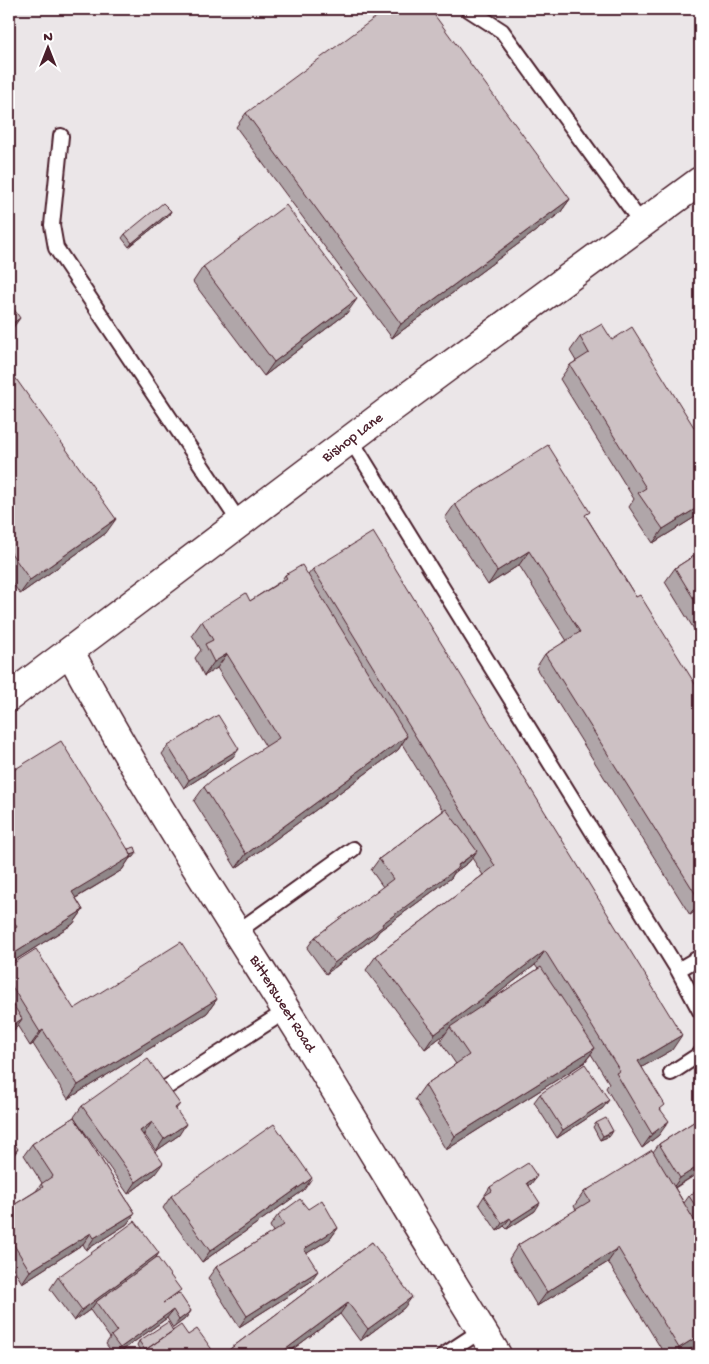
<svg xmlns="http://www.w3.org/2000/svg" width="709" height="1364" font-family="'Gochi Hand',sans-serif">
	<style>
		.built { fill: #ebe6e8 }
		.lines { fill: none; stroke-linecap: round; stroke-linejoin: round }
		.service-casing { stroke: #4a1f2b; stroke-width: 18 }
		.minor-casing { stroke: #4a1f2b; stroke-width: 31 }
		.tertiary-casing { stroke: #4a1f2b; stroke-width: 31 }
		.service { stroke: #fff; stroke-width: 14 }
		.minor { stroke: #fff; stroke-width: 28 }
		.tertiary { stroke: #fff; stroke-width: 28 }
		.wall { fill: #b0a6a9; stroke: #4a1f2b; fill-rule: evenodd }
		.shaded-wall { fill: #908789; stroke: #4a1f2b }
		.building { fill: #cdc1c4; stroke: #4a1f2b }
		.labels { text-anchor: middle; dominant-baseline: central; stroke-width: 4; stroke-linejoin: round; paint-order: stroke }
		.street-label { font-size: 15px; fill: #4a1f2b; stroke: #fff }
	</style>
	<rect width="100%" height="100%" fill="#f8f6f7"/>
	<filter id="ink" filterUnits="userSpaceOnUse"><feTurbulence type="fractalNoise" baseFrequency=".02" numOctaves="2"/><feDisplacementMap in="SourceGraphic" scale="10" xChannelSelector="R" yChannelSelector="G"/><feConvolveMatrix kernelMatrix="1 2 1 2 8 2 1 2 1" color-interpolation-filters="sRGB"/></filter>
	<g filter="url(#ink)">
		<path class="built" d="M9 9H700V1355H9Z"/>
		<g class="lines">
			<g class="service-casing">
				<path id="service" d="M468 9 502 31 642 224
					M61 136 52 225 56 248 240 523
					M351 440 678 970 700 1011
					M237 932 353 849
					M678 970 700 957
					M671 1073 700 1054
					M167 1087 286 1011
					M444 1355 482 1330"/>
			</g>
			<g class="minor-casing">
				<path id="minor" d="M70 652C140 783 222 908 301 1034 367 1141 431 1249 497 1355"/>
			</g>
			<g class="tertiary-casing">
				<path id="tertiary" d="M9 697 392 408 700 181"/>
			</g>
			<use href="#service" class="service"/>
			<use href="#minor" class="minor"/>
			<use href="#tertiary" class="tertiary"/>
		</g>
		<path class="wall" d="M246 113 570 199 560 213 392 338 236 127Z
			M171 211 168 216 129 247 122 238 125 234Z
			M203 267 347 313 264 376 193 282Z
			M580 337 612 340 700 437V514L653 543 629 507 634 499 560 379 570 365 576 361 570 351Z
			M9 369 106 533 20 594 9 578Z
			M455 504 587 518 636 597 700 692V908L690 915 536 668 545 654 567 641 519 565 488 585 445 518Z
			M700 552V639L665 582 675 568Z
			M313 569 672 1050 642 1067 661 1110 659 1135 642 1148 606 1088 609 1083 591 1054 585 1062 446 1150 415 1099 425 1085 456 1064 440 1041 446 1033 425 1049 366 970 376 956 483 875 472 858 469 862 454 873 451 878 379 931 375 937 326 974 307 948 315 937 383 887 371 870 379 859 443 811 402 744 398 750 236 868 194 801 204 787 266 747 217 668 204 676 195 658 201 650 192 635 202 621 250 601 281 581 285 575H308ZM535 965 538 969 479 1008Z
			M168 746 233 757 184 788 162 754Z
			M9 773 128 849 134 857 130 858 122 870 76 898 83 910 73 924 9 964Z
			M9 966 74 1009 217 999 207 1013 68 1099 33 1044 30 1046 17 1025 12 1033 9 1035Z
			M540 1094 603 1108 557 1138 534 1102Z
			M180 1104 176 1109 179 1135 156 1151 144 1134 143 1135 155 1174 128 1194 74 1117 135 1213 127 1224 86 1250 83 1244 22 1283 9 1261V1208L36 1191 42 1183 24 1155 32 1144 74 1117 82 1106Z
			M700 1118V1172L675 1188 684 1203 689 1196 700 1189V1343L681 1355H665L608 1262 537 1306 509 1259 518 1245 576 1210 574 1206 584 1192 653 1152 659 1144Z
			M596 1123 610 1136 600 1140 593 1127Z
			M531 1184 529 1186 535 1211 507 1229 504 1226 497 1231 479 1204 490 1187Z
			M304 1190 202 1262 163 1208 171 1196Z
			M308 1209 338 1228 330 1239 307 1253 310 1282 239 1327 208 1278 216 1267 273 1232 270 1226 278 1215Z
			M372 1242 404 1308 360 1341 340 1314 285 1355H226L230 1349Z
			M156 1258 178 1293 191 1311 185 1319 173 1328 167 1318 116 1355H114L106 1344 110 1338 90 1310 91 1309 74 1321 50 1289 58 1277Z
			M173 1330 188 1335 216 1355H139L141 1353 137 1345 139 1341Z"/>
		<path class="shaded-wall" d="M570 199 560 213 392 338 401 324Z
			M171 211 168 216 129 247 132 243Z
			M357 299 347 313 264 376 274 362Z
			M20 318 10 332 9 333V326Z
			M700 506V514L653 543 663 529Z
			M116 519 106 533 20 594 30 580Z
			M529 551 519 565 488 585 497 571Z
			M227 654 217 668 204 676 214 662Z
			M407 736 398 750 236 868 246 854Z
			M239 749 233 757 184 788 189 780Z
			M477 851 469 862 454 873 451 878 379 931 375 937 326 974 334 963 382 924Z
			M137 853 134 857 130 858 122 870 62 906 72 892 129 855Z
			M700 901V908L690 915Z
			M83 910 73 924 9 964V957L10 956Z
			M545 951 535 965 452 1029 450 1027 446 1033 425 1049 435 1034Z
			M217 999 207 1013 68 1099 78 1085Z
			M22 1019 12 1033 9 1035V1027Z
			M43 1030 33 1044 30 1046 40 1032Z
			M682 1035 672 1050 628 1075 638 1061Z
			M595 1048 585 1062 446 1150 455 1136Z
			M609 1100 603 1108 557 1138 563 1130Z
			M669 1121 659 1135 642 1148 652 1134Z
			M152 1122 144 1134 132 1142 140 1131Z
			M186 1124 179 1135 156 1151 164 1139Z
			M613 1131 610 1136 600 1140 603 1136Z
			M18 1149 10 1161 9 1162V1157Z
			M163 1163 155 1174 128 1194 136 1182Z
			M700 1165V1172L672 1189 680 1178Z
			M537 1176 531 1184 522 1191 527 1183Z
			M312 1178 304 1190 202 1262 210 1251Z
			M540 1203 535 1211 507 1229 512 1221Z
			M135 1213 127 1224 86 1250 94 1238Z
			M510 1218 504 1226 497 1231 502 1223Z
			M338 1228 330 1239 296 1260 304 1249Z
			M91 1233 83 1244 22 1283 30 1271Z
			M618 1248 608 1262 537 1306 547 1292Z
			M159 1253 151 1265 96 1302 91 1309 74 1321 82 1310Z
			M318 1271 310 1282 239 1327 247 1316Z
			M412 1297 404 1308 360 1341 368 1329Z
			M348 1303 340 1314 285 1355H278Z
			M173 1310 167 1318 116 1355 120 1348Z
			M191 1311 185 1319 173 1328 179 1320Z
			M700 1335V1343L681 1355H674L679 1348Z"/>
		<path class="building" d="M387 9H430L570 199 401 324 246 113Z
			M163 203 171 211 132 243 125 234Z
			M286 205 357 299 274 362 203 267Z
			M9 302 20 318 9 326Z
			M602 324 612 340 632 327 700 437V506L663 529 638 493 646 488 570 365 589 353 580 337Z
			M9 369 116 519 30 580 9 550Z
			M548 445 590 512 585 515 636 597 640 595 700 692V901L545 654 580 632 529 551 497 571 455 504Z
			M373 532 682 1035 638 1061 665 1105 660 1109 669 1121 652 1134 616 1073 620 1071 545 951 435 1034 376 956 495 866 313 569Z
			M700 552V609L675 568Z
			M302 565 407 736 246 854 204 787 211 781 279 738 227 654 214 662 205 644 213 640 202 621 246 593 250 601 287 578 285 575Z
			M218 715 239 749 189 780 168 746Z
			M61 741 132 856 72 892 83 910 10 956 9 954V932L17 927 9 914V773Z
			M446 809 477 851 458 865 459 867 382 924 383 926 334 963 315 937 393 879 379 859Z
			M135 847 137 853 131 855 128 849Z
			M181 942 217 999 78 1085 43 1030 40 1032 9 982V966L36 949 74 1009Z
			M541 967 595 1048 455 1136 425 1085 469 1055 450 1027Z
			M9 998 22 1019 9 1027Z
			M148 1059 180 1104 175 1108 186 1124 164 1139 152 1122 140 1131 163 1163 136 1182 82 1106Z
			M585 1064 609 1100 563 1130 540 1094Z
			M74 1117 135 1213 94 1238 91 1233 30 1271 9 1237V1208L43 1187 41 1184 53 1176 32 1144Z
			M606 1118 613 1131 603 1136 596 1123Z
			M700 1118V1165L680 1178 659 1144Z
			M274 1124 312 1178 210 1251 171 1196Z
			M9 1136 18 1149 9 1157Z
			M652 1150 700 1230V1335L679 1348 618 1248 547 1292 518 1245 590 1201 584 1192Z
			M528 1163 537 1176 527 1183 540 1203 512 1221 510 1218 502 1223 484 1196 492 1191 490 1187Z
			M700 1189V1213L689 1196Z
			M300 1199 308 1209 322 1200 338 1228 304 1249 318 1271 247 1316 216 1267 284 1225 278 1215Z
			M135 1221 159 1253 82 1310 58 1277Z
			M372 1242 412 1297 368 1329 348 1303 278 1355H235L230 1349Z
			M157 1257 181 1290 163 1303 179 1293 191 1311 179 1320 173 1310 120 1348 111 1336 117 1331 96 1302Z
			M168 1322 173 1331 145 1350 139 1341Z
			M181 1325 188 1335 197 1329 216 1355H140V1354Z"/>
	</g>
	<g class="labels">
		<g class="street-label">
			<text transform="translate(353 438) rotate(-37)">Bishop Lane</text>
			<text transform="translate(282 1004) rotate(58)">Bittersweet Road</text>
		</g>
	</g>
	<rect width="709" height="1364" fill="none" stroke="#fff" stroke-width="30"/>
	<rect x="15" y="15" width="679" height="1334" fill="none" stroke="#4a1f2b" stroke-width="2" filter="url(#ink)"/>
	<g transform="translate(48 48)" stroke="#ffffff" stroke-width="4" paint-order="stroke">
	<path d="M0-4L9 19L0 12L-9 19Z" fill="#4a1f2b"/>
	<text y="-8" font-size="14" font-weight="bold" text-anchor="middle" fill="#4a1f2b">N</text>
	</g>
</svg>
